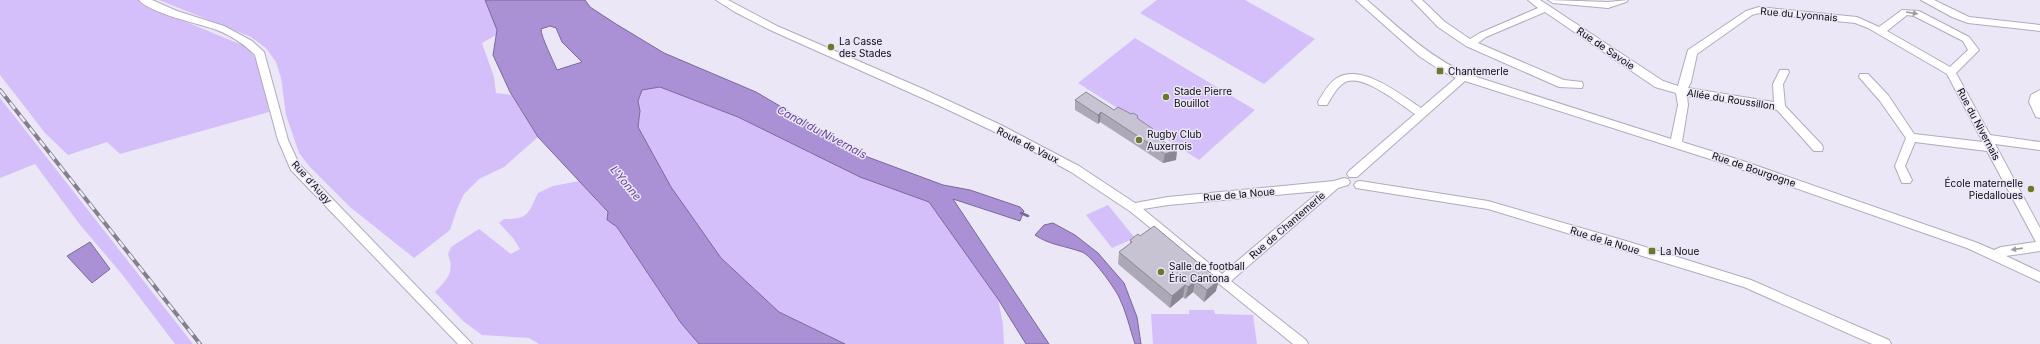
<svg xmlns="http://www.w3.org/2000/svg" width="2040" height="344" font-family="Inter,sans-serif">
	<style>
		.green { fill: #d4bffa }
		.water { fill: #aa91d5; stroke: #7b689a; fill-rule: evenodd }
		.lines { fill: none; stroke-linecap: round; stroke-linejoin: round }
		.stream { stroke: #7b689a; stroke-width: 2.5 }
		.minor-casing { stroke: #b0abbb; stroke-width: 2 }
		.minor { fill: #fff; fill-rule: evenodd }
		.rail-casing { stroke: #84808b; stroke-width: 4 }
		.rail { stroke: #ece7f7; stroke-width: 2.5; stroke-dasharray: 8; stroke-linecap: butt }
		.wall { fill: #aca8b5 }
		.shaded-wall { fill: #8c8893 }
		.building { fill: #c8c3d2; stroke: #8c8893 }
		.oneway { fill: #9e9d9f }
		.poi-dot { fill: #697b2a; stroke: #ece7f7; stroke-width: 1.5 }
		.labels { text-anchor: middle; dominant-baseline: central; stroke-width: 3; stroke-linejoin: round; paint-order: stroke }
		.street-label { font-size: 10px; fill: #0c0a0f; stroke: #ece7f7 }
		.poi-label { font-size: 10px; fill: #0c0a0f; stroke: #ece7f7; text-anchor: start }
		.water-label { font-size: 11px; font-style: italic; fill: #624092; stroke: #ece7f7 }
	</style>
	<rect width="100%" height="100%" fill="#ece7f7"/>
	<path class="green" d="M0 0H139L147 6 247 47 259 63 269 112 120 154 107 142 68 155 45 133 0 75Z
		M159 0H485L497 30 496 35 482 43 494 77 496 93 511 95 538 137 504 167 479 179 464 194 457 209 450 230 414 258 350 207 309 166 299 153 286 115 281 78 276 62 266 48 251 37Z
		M1157 0H1245L1315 39 1264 84 1140 13Z
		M1135 38 1255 110 1199 160 1078 83Z
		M652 87H660L738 117 860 177 930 202 998 299 1003 324 1004 344H845L779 312 721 258 671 187 638 127 640 111 638 101 642 90Z
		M0 98 26 131 193 344H175L121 273 81 226 35 164 0 178Z
		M579 181 608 213 607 221 617 227 681 323 699 344H539L529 338 482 335 463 321 435 292C447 279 455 273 448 254L451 247 479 229 511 254 520 249 513 238 499 223 504 219C529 219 528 214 538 193L553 186Z
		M1108 205 1135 238 1112 248 1086 215Z
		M1189 310H1214L1215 314 1253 315 1257 344H1153L1151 314H1189Z"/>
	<path class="water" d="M485 0H585L590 7 616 24 664 53 756 92 865 156 943 185 970 190 1020 207 1024 211 1020 221 953 199 1049 344H1026L998 299 929 202 860 177 738 117 660 87 642 90 638 101 640 111 638 127 671 187 721 258 779 312 845 344H699L681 323 617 227 607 220 608 212 538 137 510 92 493 55 497 30ZM550 26 556 28 562 42 582 62 557 70C553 60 541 37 541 29Z
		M1053 223 1075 235 1098 253 1124 283 1137 317 1141 344H1135C1130 329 1126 311 1119 297 1114 287 1091 255 1082 252 1066 246 1049 245 1035 235L1044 225Z
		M90 242 110 269 92 283 67 256Z"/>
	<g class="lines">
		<path class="stream" d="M1021 213 1028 216"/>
		<g class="minor-casing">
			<path id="minor" d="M139 0H152L177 11 224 26 252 41 264 52 288 140 299 164 472 344H458L291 170 278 140 255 55C244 44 232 36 217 30 200 24 149 13 139 0Z
				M716 0H728L777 26 921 88 1001 125 1079 166 1135 203 1168 197 1334 181 1344 178 1348 179 1350 182 1348 185 1338 188 1231 281 1306 340 1308 344H1293L1131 212 1071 172 1020 144 940 106 770 30 735 12ZM1320 191 1222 274 1143 209 1168 205Z
				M1356 0H1367C1399 28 1428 56 1467 74L1671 139 1678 105 1676 93 1655 87 1545 12 1486 37 1478 43 1564 80 1582 82 1583 85 1582 88 1559 87 1466 46 1438 27 1412 0H1422L1445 22 1470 39 1480 33 1538 8 1528 0H1540L1663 81 1678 86 1688 50 1746 11 1759 7 1857 17 1879 27 1902 10 1919 11 1969 37 1979 50 1956 73 1990 135 2040 142V150L1995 144 2040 228V251L2006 256 2040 272V282L1967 248 1735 167 1465 81 1357 177H1349L1347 174 1349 171 1415 114C1400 104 1366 76 1348 81 1338 84 1332 97 1327 105H1319L1318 102C1323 93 1329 83 1337 78 1362 63 1401 95 1421 108L1456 78 1440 70 1419 56ZM1759 13 1855 23 1868 28 1947 74 1983 142 1914 134 1888 95 1868 74H1860L1859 77 1880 101 1906 138 1895 166 1902 183H1910L1912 180 1905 166 1915 142 1987 151 2036 242 2001 247 1994 250 1975 242 1743 161 1682 142 1688 105 1687 96 1777 110 1814 151H1822L1823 148 1822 145 1785 106 1783 84 1789 72 1788 70H1780L1773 84 1774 102 1688 88 1691 82 1697 54 1752 15ZM1907 15 1914 16 1963 41 1968 50 1950 67 1887 31Z
				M1548 0 1608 2 1628 0 1626 2 1608 8 1553 3Z
				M1921 0H1934L1969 17 2040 25V31L1968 23 1952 17Z
				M2040 90V118L2036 117 2029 102 2031 95Z
				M1360 181 1488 201 1626 241 1751 280 1889 340 1891 344H1872L1744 287 1626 251 1488 209 1356 188 1354 185 1356 182Z"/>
		</g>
		<use href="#minor" class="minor"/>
		<g class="rail-casing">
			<path id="rail" d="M0 90 200 344"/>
		</g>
		<use href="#rail" class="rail"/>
	</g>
	<path class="wall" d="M1075 100 1114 110 1138 119 1152 134 1177 150 1176 160 1163 163 1100 122 1098 124 1075 110Z
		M1130 240 1216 291 1204 302 1193 292 1185 299 1183 297 1170 308 1118 264 1119 252 1130 244Z"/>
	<path class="shaded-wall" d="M1101 112 1100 122 1098 124V115Z
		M1177 150 1176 160 1163 163 1165 154Z
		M1219 280 1216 291 1204 302 1207 290Z
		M1195 281 1193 292 1185 299 1188 287Z
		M1185 285 1183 297 1170 308 1172 296Z"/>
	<path class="building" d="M1086 92 1114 110 1118 107 1131 114 1133 113 1138 116 1137 118 1153 129 1150 133 1177 150 1165 154 1101 112 1098 115 1075 100Z
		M1154 226 1219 280 1207 290 1195 281 1188 287 1185 285 1172 296 1119 252 1132 242 1130 240 1138 234 1140 236Z"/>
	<defs><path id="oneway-solid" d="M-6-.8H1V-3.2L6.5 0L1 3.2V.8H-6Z"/></defs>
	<g class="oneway">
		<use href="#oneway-solid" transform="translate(1912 13) rotate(9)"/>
		<use href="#oneway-solid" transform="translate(2017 249) rotate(172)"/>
	</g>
	<g class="poi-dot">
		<circle cx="831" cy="47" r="4"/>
		<rect x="1436" y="67" width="8" height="8" rx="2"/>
		<circle cx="1166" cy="97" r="4"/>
		<circle cx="1139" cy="140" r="4"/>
		<circle cx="2031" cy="189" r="4"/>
		<rect x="1648" y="247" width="8" height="8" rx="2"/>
		<circle cx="1161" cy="272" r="4"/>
	</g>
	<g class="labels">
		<g class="street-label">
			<text transform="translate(1799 14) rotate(5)">Rue du Lyonnais</text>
			<text transform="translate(1606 48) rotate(34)">Rue de Savoie</text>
			<text transform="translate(1731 99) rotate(9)">Allée du Roussillon</text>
			<text transform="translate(1979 124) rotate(62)">Rue du Nivernais</text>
			<text transform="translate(1028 145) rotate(27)">Route de Vaux</text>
			<text transform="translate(1754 169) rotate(19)">Rue de Bourgogne</text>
			<text transform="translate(312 182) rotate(48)">Rue d'Augy</text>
			<text transform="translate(1239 194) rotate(-5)">Rue de la Noue</text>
			<text transform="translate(1287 225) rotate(-41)">Rue de Chantemerle</text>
			<text transform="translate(1605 240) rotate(17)">Rue de la Noue</text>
		</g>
		<g class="poi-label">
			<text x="839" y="41">La Casse<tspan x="839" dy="12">des Stades</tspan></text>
			<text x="1448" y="71">Chantemerle</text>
			<text x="1174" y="91">Stade Pierre<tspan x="1174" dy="12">Bouillot</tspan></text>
			<text x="1147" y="134">Rugby Club<tspan x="1147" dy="12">Auxerrois</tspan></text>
			<text x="2023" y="183" text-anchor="end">École maternelle<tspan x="2023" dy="12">Piedalloues</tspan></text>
			<text x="1660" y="251">La Noue</text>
			<text x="1169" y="266">Salle de football<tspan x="1169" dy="12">Éric Cantona</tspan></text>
		</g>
		<g class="water-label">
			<text transform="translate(822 132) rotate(28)">Canal du Nivernais</text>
			<text transform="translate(626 183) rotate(50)">L'Yonne</text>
		</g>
	</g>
</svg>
